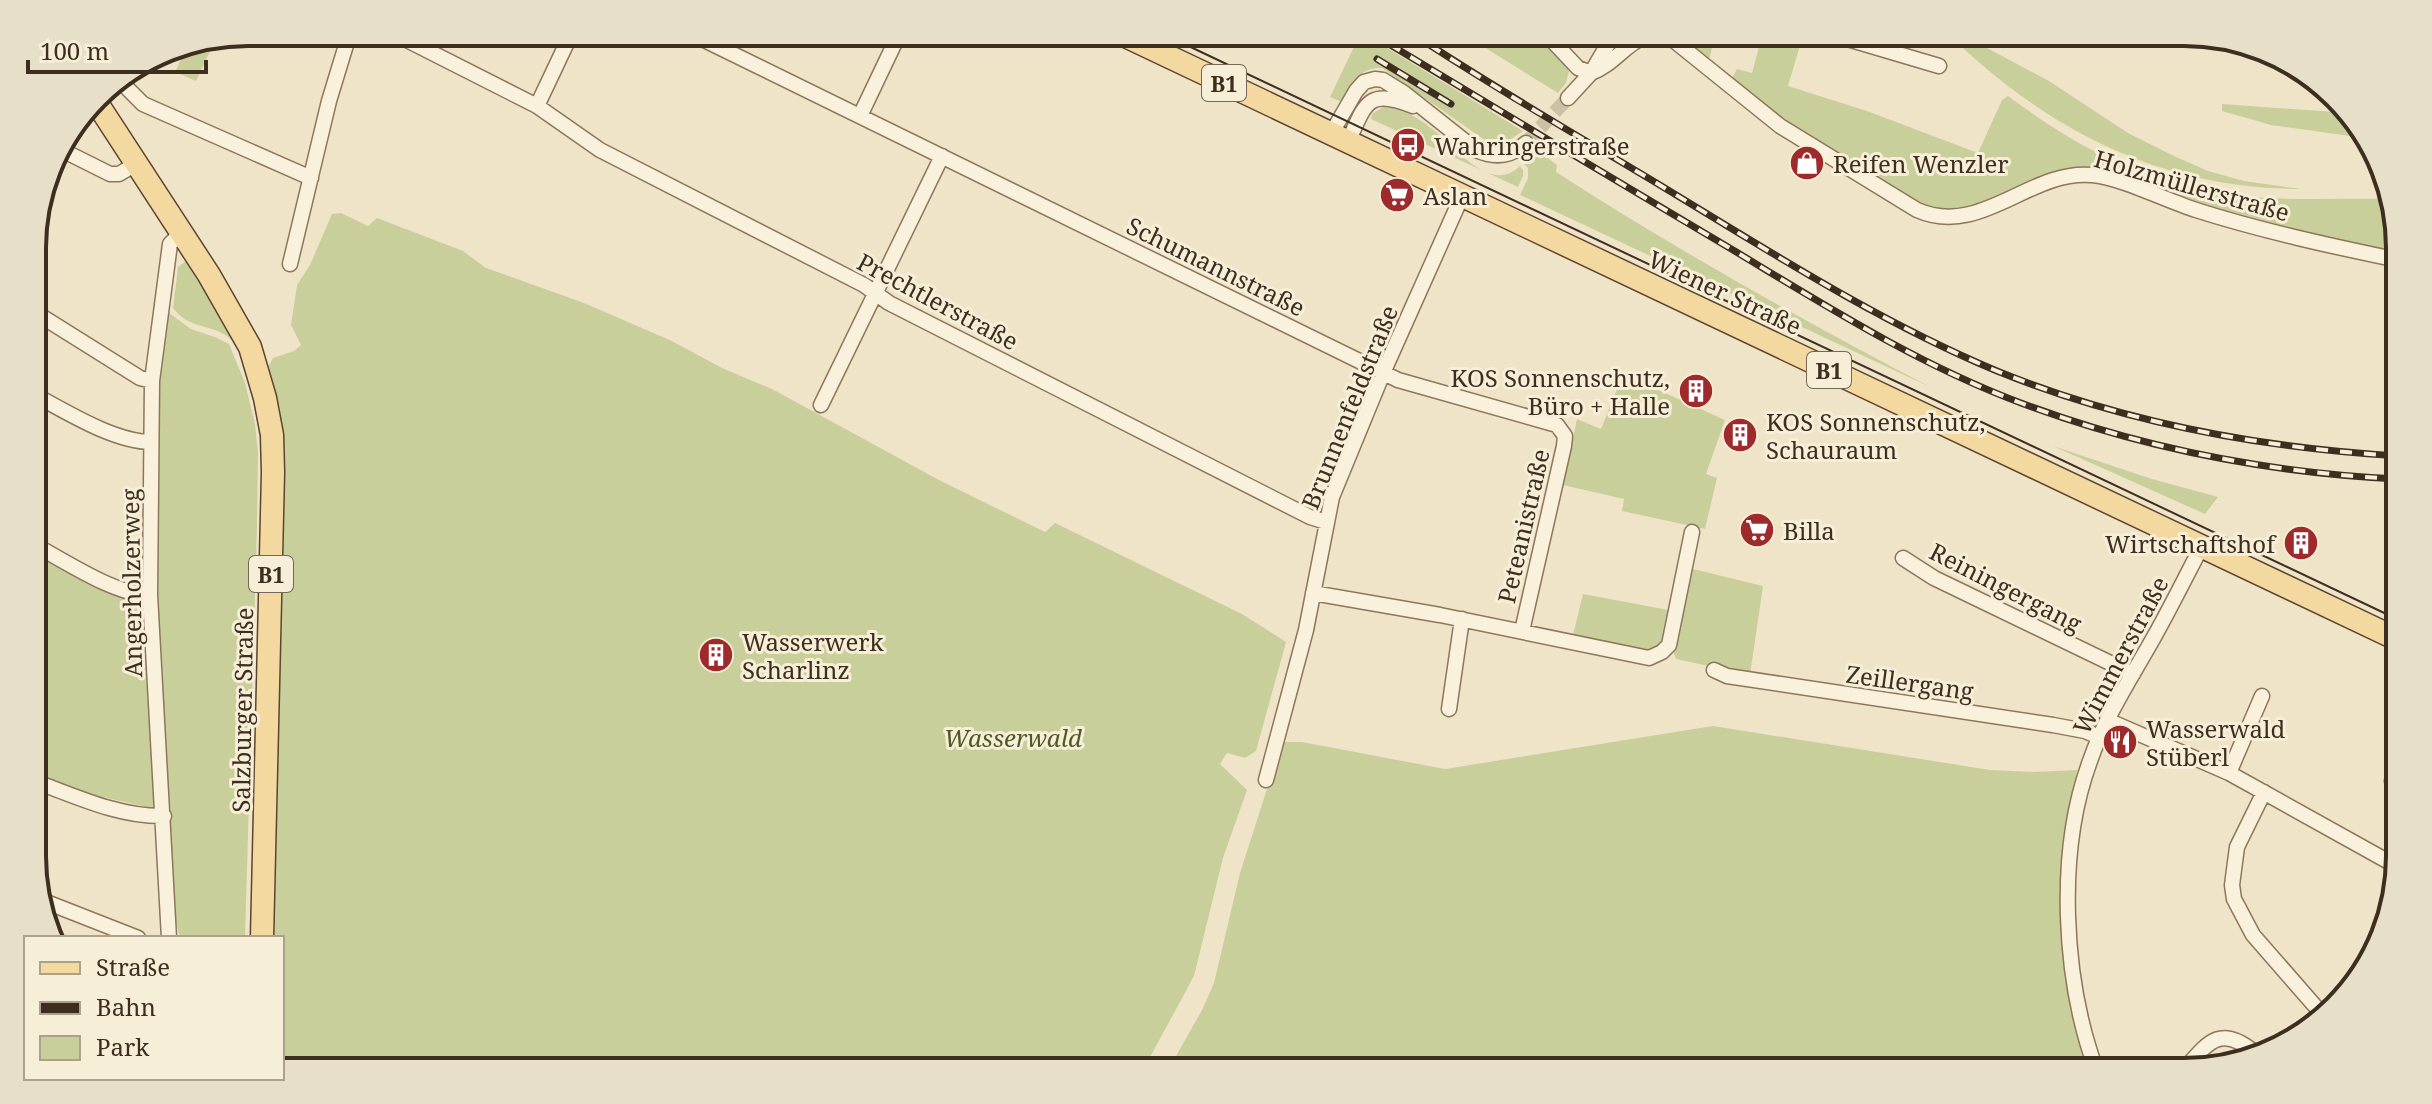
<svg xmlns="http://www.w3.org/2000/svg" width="2432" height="1104" font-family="'Noto Serif',serif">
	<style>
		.green { fill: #c9cf9b }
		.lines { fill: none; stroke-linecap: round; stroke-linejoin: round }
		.street-tunnel { stroke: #ccc0a6; stroke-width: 14; stroke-dasharray: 14 7; stroke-linecap: butt }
		.street-casing { stroke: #8d765c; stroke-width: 17 }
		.primary-casing { stroke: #5b4430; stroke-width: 25 }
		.street { stroke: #faf1dc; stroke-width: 14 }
		.primary { stroke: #f3d9a0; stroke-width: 22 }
		.tram { stroke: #3d2e20; stroke-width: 2 }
		.rail-casing { stroke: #3d2e20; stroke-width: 7 }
		.rail { stroke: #f7eed8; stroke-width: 4; stroke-dasharray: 12; stroke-linecap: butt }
		.labels { text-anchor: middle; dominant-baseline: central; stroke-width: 6; stroke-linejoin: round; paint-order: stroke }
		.shield { fill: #f7eed8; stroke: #756857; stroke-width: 2 }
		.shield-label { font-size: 22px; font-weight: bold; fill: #3d2e20 }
		.poi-label { font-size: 24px; fill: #3d2e20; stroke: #f7eed8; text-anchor: start }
		.street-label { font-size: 24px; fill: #3d2e20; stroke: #f7eed8 }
		.park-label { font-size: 24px; font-style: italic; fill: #4d5a26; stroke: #f7eed8 }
		.rim { fill: none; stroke: #3d2e20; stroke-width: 4 }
	</style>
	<rect width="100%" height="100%" fill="#f0e4c8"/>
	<path class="green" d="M1361 32 1523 131 1505 143 1486 141 1382 68C1359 67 1352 84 1342 102L1330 97Z
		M1473 32H1537L1566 66 1569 71 1566 83 1558 93 1471 39Z
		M1672 32H1716L1709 60Z
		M1763 32H1804L1788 86 1867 111 1978 153 2002 100 2008 96C2081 150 2149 186 2242 196 2290 201 2340 198 2389 199L2398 221V254L2269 225 2199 205 2101 171 1983 205 1943 212 1919 204 1786 123 1730 82 1737 69 1752 73Z
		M1946 32H1957L2049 81 2128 133 2174 156 2208 171 2244 181 2301 189C2160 189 2045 129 1946 32Z
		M199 42 212 47 196 81 175 72 188 44Z
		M2222 104 2350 113 2356 117 2364 138 2271 125 2222 111Z
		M1383 107C1408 107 1429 127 1448 141L1447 144C1467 159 1495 191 1520 166L1523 170V176L1518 187 1371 119 1372 114Z
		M1535 148 1557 165 1556 172C1677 250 1804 321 1932 388L1520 195 1528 178V168L1523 163Z
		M341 213 368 226 377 218 463 251 486 268 584 303 672 341 722 368 772 389 939 480 1045 532 1055 523 1242 614 1286 642 1256 751 1245 758 1227 753 1220 764 1247 790 1223 858 1194 976 1142 1072H282V938H269L264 375 273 358 294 351 301 345 291 325 297 285 310 265 332 214Z
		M186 261 192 263 237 337 264 424 255 938H250L262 453C258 427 248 351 227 336 208 323 190 330 173 308L178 267Z
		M165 310 191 329 215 337 229 344 245 383 255 424 258 453 257 527 245 938H180L174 915 156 590 157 371Z
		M1623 374 1725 420 1706 474 1717 478 1705 529 1622 511 1624 499 1563 485 1577 419 1601 429Z
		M2053 446 2152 479 2218 497 2205 514Z
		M33 550 144 609 156 809 94 795 34 772Z
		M1689 568 1763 586 1750 675 1676 659 1672 648Z
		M1583 594 1674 611C1671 622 1670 638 1660 646 1645 658 1592 639 1573 635Z
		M1713 726 1990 770 2034 772 2077 770C2068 825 2060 882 2062 937 2063 983 2076 1029 2089 1072H1167L1202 1010 1214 983 1240 873 1282 742H1302L1445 769Z"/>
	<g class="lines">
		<path class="street-tunnel" d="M1526 143 1568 98"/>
		<g class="street-casing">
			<path id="street" d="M391 32 537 106 600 150 864 285 889 303 1310 517 1326 522
				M688 32 1398 380 1557 425 1565 436 1564 446 1522 631
				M1544 32 1578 68 1591 73C1622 62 1635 23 1672 39L1780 126 1917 210C1981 238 2030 169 2092 175 2120 177 2167 201 2196 210 2262 231 2331 246 2398 260
				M1824 32 1939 66
				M128 89 143 104 311 178
				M1568 98 1591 73 1615 32
				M537 106 572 32
				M860 116 900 32
				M1331 134 1356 91 1364 82 1375 79 1383 80 1404 93 1476 150C1494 158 1511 157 1526 143
				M1348 142C1366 103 1367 88 1413 106
				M58 148 110 174H119L136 164
				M290 264 329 101 350 32
				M33 311 140 378 152 381
				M33 394C65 411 114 442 151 442
				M821 405 942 156
				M33 544C65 561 115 595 150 595
				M1903 558 1934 578 2133 674
				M1313 593 1440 615 1649 658 1662 652 1669 645 1692 532
				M1714 670 1727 676 2053 725 2085 731 2099 737
				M1449 709 1462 619
				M2107 720 2229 773 2398 867
				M2229 773 2262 696
				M1266 780 1306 630 1332 497 1383 373 1462 196
				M34 781C75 796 119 817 164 816
				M2392 781 2400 784
				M2264 792 2237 847 2232 885 2234 899 2253 935 2322 1014
				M41 900 138 938
				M169 938 150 595 152 381 170 244 182 232
				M2097 1072C2063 981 2056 853 2090 761 2105 717 2131 678 2154 637 2171 607 2186 576 2202 546
				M2182 1072C2207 1044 2219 1023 2254 1052"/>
		</g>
		<g class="primary-casing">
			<path id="primary" d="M1117 32 2399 640
				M95 100 209 275 250 347 265 398 272 435 273 472 262 938"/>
		</g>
		<use href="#street" class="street"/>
		<use href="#primary" class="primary"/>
		<path class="tram" d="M1159 32 2399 620"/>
		<g class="rail-casing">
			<path id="rail" d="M1332 32 1338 36
				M1369 32C1491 105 1611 178 1733 250 1826 306 1919 365 2021 403 2141 448 2271 473 2399 479
				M1410 32C1494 88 1582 138 1668 190 1775 255 1882 323 1997 371 2125 423 2262 448 2399 456
				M1377 59 1451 104"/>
		</g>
		<use href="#rail" class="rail"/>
	</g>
	<defs>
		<g id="bus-disc" transform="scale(1.8)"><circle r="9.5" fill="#9e2a2b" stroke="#f7eed8"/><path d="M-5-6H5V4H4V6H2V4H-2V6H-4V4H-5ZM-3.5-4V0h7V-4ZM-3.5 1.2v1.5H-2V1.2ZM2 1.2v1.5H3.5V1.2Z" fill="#fff"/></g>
		<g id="shop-disc" transform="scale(1.8)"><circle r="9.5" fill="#9e2a2b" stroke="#f7eed8"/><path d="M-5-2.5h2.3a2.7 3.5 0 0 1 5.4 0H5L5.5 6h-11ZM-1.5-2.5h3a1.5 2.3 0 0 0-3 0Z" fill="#fff"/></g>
		<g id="supermarket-disc" transform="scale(1.8)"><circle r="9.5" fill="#9e2a2b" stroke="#f7eed8"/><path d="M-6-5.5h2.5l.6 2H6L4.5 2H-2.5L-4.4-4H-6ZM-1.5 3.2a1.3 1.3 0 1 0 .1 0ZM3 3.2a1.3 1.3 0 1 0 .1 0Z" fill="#fff"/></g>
		<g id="building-disc" transform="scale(1.8)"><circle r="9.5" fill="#9e2a2b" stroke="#f7eed8"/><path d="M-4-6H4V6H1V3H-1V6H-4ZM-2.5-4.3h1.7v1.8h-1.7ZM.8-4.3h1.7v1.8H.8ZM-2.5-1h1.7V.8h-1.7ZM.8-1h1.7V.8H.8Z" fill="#fff"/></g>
		<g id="restaurant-disc" transform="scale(1.8)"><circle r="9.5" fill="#9e2a2b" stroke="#f7eed8"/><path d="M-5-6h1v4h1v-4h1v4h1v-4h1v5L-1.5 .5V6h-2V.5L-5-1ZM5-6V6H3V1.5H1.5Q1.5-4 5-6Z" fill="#fff"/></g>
	</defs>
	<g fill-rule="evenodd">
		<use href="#bus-disc" x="1408" y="145"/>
		<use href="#shop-disc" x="1807" y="163"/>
		<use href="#supermarket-disc" x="1397" y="195"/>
		<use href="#building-disc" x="1696" y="391"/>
		<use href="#building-disc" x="1740" y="435"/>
		<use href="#supermarket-disc" x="1757" y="530"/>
		<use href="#building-disc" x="2301" y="543"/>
		<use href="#building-disc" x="716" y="655"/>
		<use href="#restaurant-disc" x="2120" y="742"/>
	</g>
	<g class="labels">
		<g class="shield">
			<rect x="1202" y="65" width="44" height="36" rx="6"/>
			<rect x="1807" y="352" width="44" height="36" rx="6"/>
			<rect x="249" y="556" width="44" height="36" rx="6"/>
		</g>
		<g class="shield-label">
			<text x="1224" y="83">B1</text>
			<text x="1829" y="370">B1</text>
			<text x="271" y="574">B1</text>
		</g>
		<g class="poi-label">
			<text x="1434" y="145">Wahringerstraße</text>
			<text x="1833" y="163">Reifen Wenzler</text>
			<text x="1423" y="195">Aslan</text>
			<text x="1670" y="377" text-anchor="end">KOS Sonnenschutz,<tspan x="1670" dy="28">Büro + Halle</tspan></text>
			<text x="1766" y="421">KOS Sonnenschutz,<tspan x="1766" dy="28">Schauraum</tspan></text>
			<text x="1783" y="530">Billa</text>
			<text x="2275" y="543" text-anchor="end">Wirtschaftshof</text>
			<text x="742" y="641">Wasserwerk<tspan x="742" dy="28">Scharlinz</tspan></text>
			<text x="2146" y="728">Wasserwald<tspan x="2146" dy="28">Stüberl</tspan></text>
		</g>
		<g class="street-label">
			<text transform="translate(2192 185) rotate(16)">Holzmüllerstraße</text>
			<text transform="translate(1216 266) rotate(26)">Schumannstraße</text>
			<text transform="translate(1725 292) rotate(25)">Wiener Straße</text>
			<text transform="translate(938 301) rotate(28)">Prechtlerstraße</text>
			<text transform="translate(1349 407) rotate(-68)">Brunnenfeldstraße</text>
			<text transform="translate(1523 526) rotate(-77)">Peteanistraße</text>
			<text transform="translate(131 583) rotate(-91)">Angerholzerweg</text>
			<text transform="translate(2006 587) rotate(27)">Reiningergang</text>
			<text transform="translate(2120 655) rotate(-62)">Wimmerstraße</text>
			<text transform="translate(1910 682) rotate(8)">Zeillergang</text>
			<text transform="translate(242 710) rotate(-89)">Salzburger Straße</text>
		</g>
		<g class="park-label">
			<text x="1013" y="737">Wasserwald</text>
		</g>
	</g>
	<path d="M0 0H2432V1104H0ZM248 46H2184A202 202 0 0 1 2386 248V856A202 202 0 0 1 2184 1058H248A202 202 0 0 1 46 856V248A202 202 0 0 1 248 46Z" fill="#e8dfc9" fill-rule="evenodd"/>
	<path class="rim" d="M248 46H2184A202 202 0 0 1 2386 248V856A202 202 0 0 1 2184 1058H248A202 202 0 0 1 46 856V248A202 202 0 0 1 248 46Z"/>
	<rect x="24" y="936" width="260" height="144" fill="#f7eed8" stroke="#ada18e" stroke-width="2"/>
	<rect x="40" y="962" width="40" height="12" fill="#f3d9a0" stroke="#ada18e" stroke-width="2"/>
	<text x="96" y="976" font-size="24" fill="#3d2e20">Straße</text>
	<rect x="40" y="1002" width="40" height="12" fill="#3d2e20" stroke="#ada18e" stroke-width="2"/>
	<text x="96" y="1016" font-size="24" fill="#3d2e20">Bahn</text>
	<rect x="40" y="1036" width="40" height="24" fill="#c9cf9b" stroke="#ada18e" stroke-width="2"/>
	<text x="96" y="1056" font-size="24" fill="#3d2e20">Park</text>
	<path d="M28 60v12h178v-12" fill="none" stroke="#3d2e20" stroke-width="4"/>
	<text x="40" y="60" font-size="24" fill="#3d2e20" stroke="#f7eed8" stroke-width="6" paint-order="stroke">100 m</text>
</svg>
